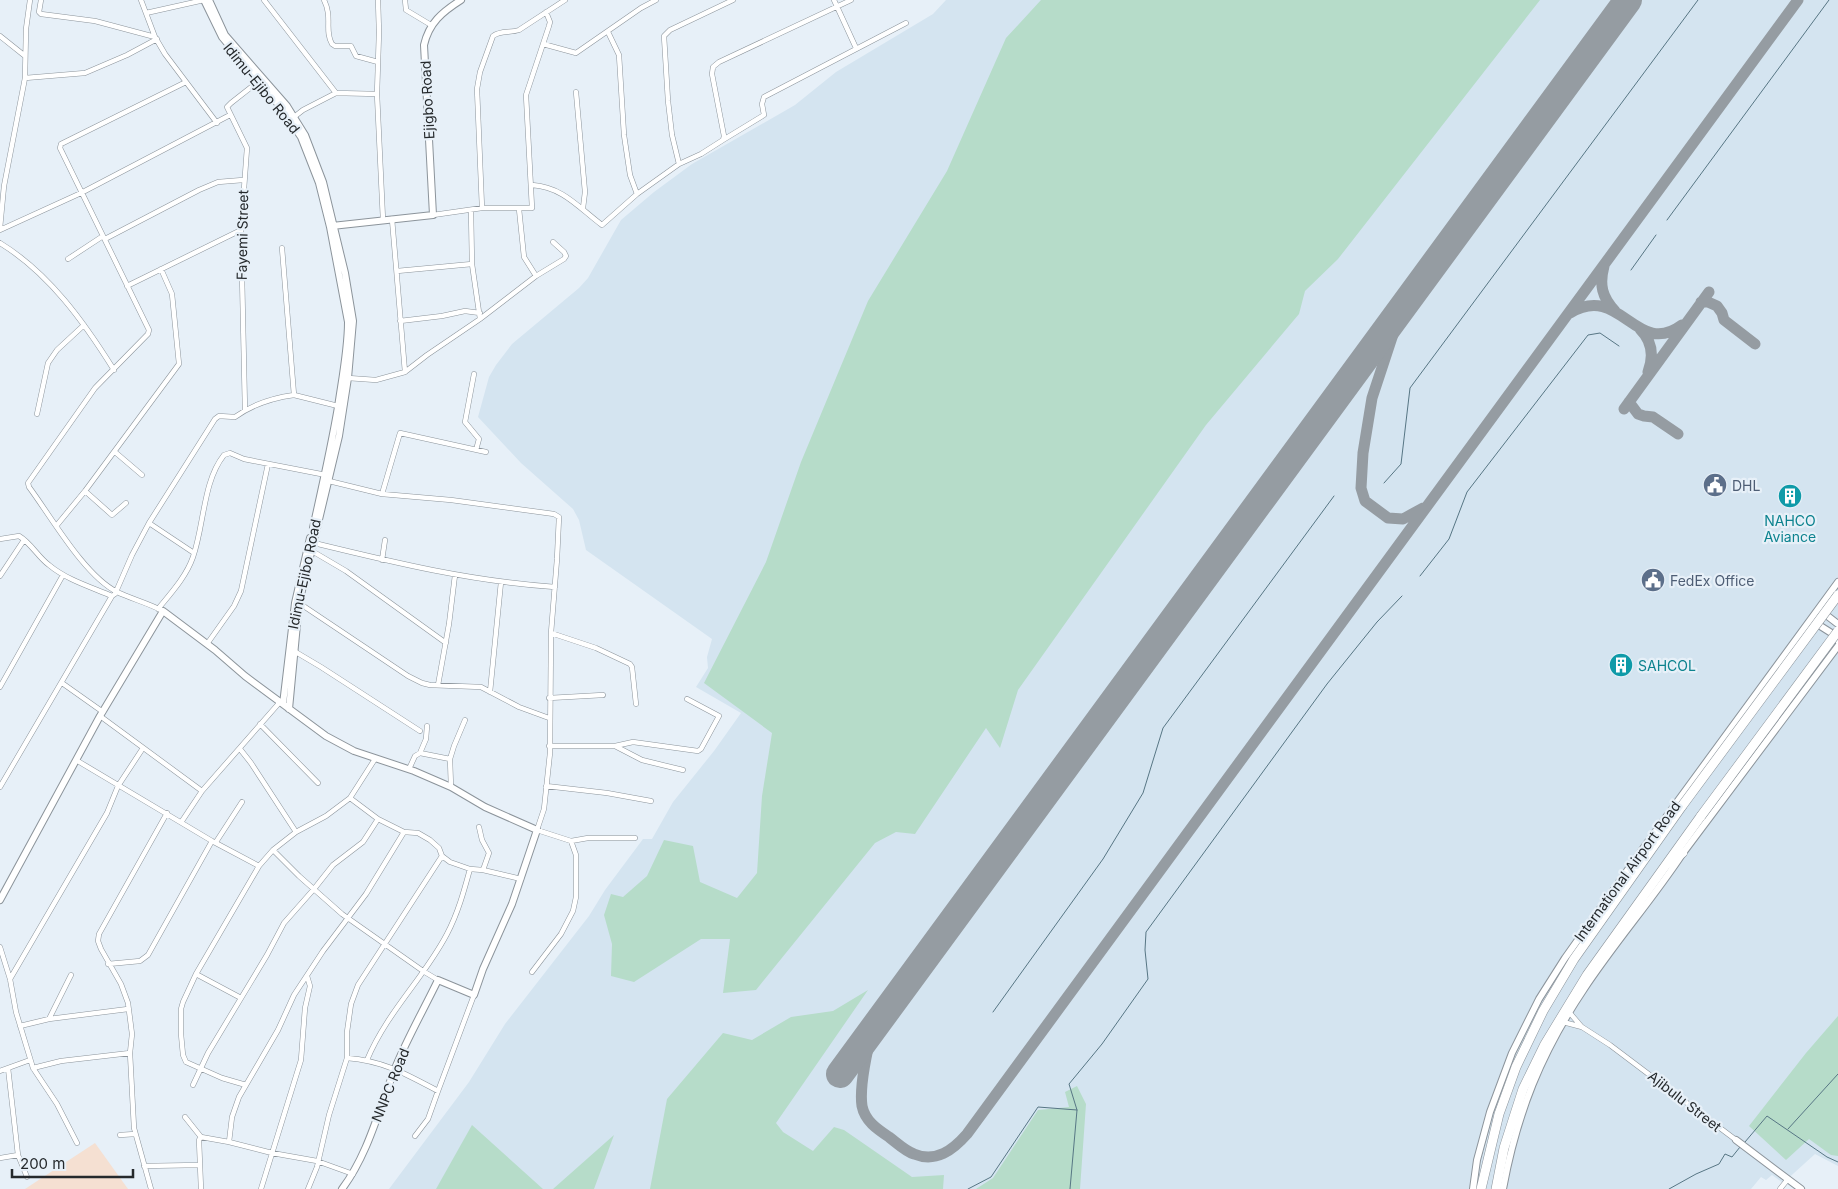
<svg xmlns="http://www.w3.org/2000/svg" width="1838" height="1189" font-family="Inter,sans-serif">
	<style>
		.built { fill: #d4e4f0 }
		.industrial { fill: #f5e0d2 }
		.green { fill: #b6dcc9 }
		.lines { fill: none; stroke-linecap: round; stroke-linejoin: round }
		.stream { stroke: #577684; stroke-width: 1 }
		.taxiway { stroke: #959ca2; stroke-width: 11 }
		.runway { stroke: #959ca2; stroke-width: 28 }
		.street-casing { stroke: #8c949b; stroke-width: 5.5 }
		.secondary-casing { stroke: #8c949b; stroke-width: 8 }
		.primary-casing { stroke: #8c949b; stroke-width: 9 }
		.highway-casing { stroke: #8c949b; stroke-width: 10 }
		.street { stroke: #fff; stroke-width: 4.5 }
		.secondary { stroke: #fff; stroke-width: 6 }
		.primary { stroke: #fff; stroke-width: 8 }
		.highway { stroke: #fff; stroke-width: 9 }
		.highway-bridge-casing { stroke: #8c949b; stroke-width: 10; stroke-linecap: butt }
		.highway-bridge { stroke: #fff; stroke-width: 9 }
		.labels { text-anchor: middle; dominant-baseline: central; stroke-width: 4.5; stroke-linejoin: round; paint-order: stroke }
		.street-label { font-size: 14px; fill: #25292c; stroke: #e7f0f8 }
		.service-label { font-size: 14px; fill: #4e5e75; stroke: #e7f0f8; text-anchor: start }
		.culture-label { font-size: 14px; fill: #0d838f; stroke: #e7f0f8 }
	</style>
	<rect width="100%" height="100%" fill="#e7f0f8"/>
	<path class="built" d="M946 0H1838V1166L1815 1154 1783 1183 1772 1175 1766 1180 1761 1177 1751 1189H389L469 1082 505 1024 589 916 605 890 643 839H652L673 802 714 751 741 713 696 687 708 668 707 657 712 639 586 550 579 520 573 509 521 463 478 417 489 377 496 365 512 344 579 288 588 278 621 220 654 192 692 164 795 105 836 72 933 14Z"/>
	<path class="industrial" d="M95 1143 128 1189H25Z"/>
	<path class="green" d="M1041 0H1540L1338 259 1305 291 1299 314 1206 425 1018 690 1000 748 986 728 915 834 896 832 875 843 756 990 723 993 730 939H701L634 982 611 976 612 944 604 915 611 894 623 897 647 876 664 840 693 846 700 882 737 898 757 873 762 796 772 733 704 683 766 562 801 462 868 301 947 171 1006 38Z
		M868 990 776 1123 783 1132 813 1151 834 1127 844 1130 912 1177 944 1175 943 1189H650L667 1099 723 1033 752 1040 791 1017 833 1011Z
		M1838 1016V1156L1831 1155 1809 1139 1786 1160 1749 1126 1806 1053Z
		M1077 1086 1086 1104 1080 1189H976L993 1178 1038 1110 1069 1107 1065 1092Z
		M472 1125 543 1189H436Z
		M614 1135 594 1189H553Z"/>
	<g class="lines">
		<path class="stream" d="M1667 220 1829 0
			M1631 270 1656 235
			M1384 483 1401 464 1410 388 1698 0
			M1420 576 1449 539 1467 492 1588 335 1600 333 1619 346
			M993 1012 1103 859 1143 793 1163 728 1334 496
			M1788 1129 1838 1074
			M1745 1142 1767 1116 1827 1157 1838 1162
			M968 1189 991 1177 1038 1107 1077 1110
			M1070 1189 1077 1110 1069 1084 1102 1044 1148 979 1145 950 1146 932 1327 684 1377 622 1402 596
			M1669 1189 1696 1174 1719 1164 1725 1154 1732 1157 1740 1147"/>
		<path class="taxiway" d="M1604 266C1599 285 1602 297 1615 311
			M1701 302H1708L1717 306 1722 313 1724 320 1755 344
			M1402 307 1372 398 1363 453 1361 488 1365 501 1388 518 1403 519 1423 508
			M1570 313C1621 282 1636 359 1682 325
			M1640 329C1652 341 1654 356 1648 372
			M1629 402 1638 414 1644 416 1653 417 1678 434
			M1624 409 1709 292
			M873 1027C868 1047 859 1086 862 1106 865 1121 877 1129 889 1137 897 1143 905 1151 914 1154 936 1163 953 1150 967 1134L1798 0"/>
		<path class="runway" d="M840 1074 1628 0"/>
		<g class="street-casing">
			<path id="street" d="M41 0 39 12 41 14 95 21 155 37
				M141 0 155 37 165 54 217 123
				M264 0 336 93
				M324 0C333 18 324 30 332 44L335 46H351L356 56 378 62
				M378 0 379 32 377 94 383 220
				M405 0 406 10 431 25
				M834 0 856 48
				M146 13 204 0
				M608 32 619 55 624 135 630 175 637 194 679 164 701 154 723 140 724 136 712 74 713 67 719 62 851 0
				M0 36 25 56
				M543 44 576 53 641 8 656 0
				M25 78 85 73 127 55 157 39
				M576 92 585 192 583 208
				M294 117 303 110 336 93 377 94
				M723 140 764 115 762 104 764 97 906 23
				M679 164 672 135 668 101 664 36 670 30 733 0
				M532 185C563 187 579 208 602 225L637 194
				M482 208 477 89 480 72 493 36C500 30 511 33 519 30L565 0
				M519 209 524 257 536 276
				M471 211 472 264 480 319
				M433 215 482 208H532L526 95 549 26 550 22 546 12
				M392 219 405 372
				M0 228 4 186 25 78 26 29 30 0
				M0 230 81 193 230 115
				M105 239 199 190 218 182 243 180
				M0 243C49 273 84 322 114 370
				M68 259 103 236
				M397 271 472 264
				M127 286 241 230
				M400 321 442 316 465 311 480 313
				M474 374 465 422 479 439 476 450
				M348 378 376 380 405 372 427 355 480 319 536 276 564 259 566 256 564 252 553 242
				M294 395 338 406
				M245 410 241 230 247 148 227 107 231 103 259 81
				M37 414 48 363 57 350 84 325
				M115 452 142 475
				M329 481 382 494 451 500 554 514 559 517 557 559 551 633 550 753 544 809 537 830 571 841 588 838H635
				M85 491 112 515 126 503
				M382 494 400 433 486 452
				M149 523 194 553
				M57 525 85 491 179 364 172 294 161 269
				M0 539 19 536C31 543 38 557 49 565 67 580 91 587 112 596L115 594 132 555 149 523 215 419 219 416 235 417C253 404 272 398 294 395L282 248
				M314 543C396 563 470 581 555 587
				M312 551 346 571 446 643
				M382 560 385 540
				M0 576 24 540
				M299 603 408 676 422 683 430 685 481 687 519 707 549 718
				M158 609C171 593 186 577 193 557 204 526 203 481 224 455L230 453 244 459 326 475
				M163 611C148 603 132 599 117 592 84 575 52 518 29 487L28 483 95 388 148 334 149 330 60 148 61 144 186 82
				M551 633 596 648 630 664 632 667 636 704
				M207 644 234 606 241 591 268 464
				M294 651 321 667 420 731
				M62 683 103 712
				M438 685 449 624 455 575
				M0 687 63 575
				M490 692 501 582
				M549 698 603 695
				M100 716 202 791
				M260 724 318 783
				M549 746H615L633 742 698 751 701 749 719 716 687 699
				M615 746 642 760 683 770
				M240 749 251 763 296 832
				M420 753 426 739 427 726
				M76 760 212 841 259 866 273 850 296 832 326 816 350 798 375 759
				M409 769 415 756 420 753 450 759
				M546 786 607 793 651 801
				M0 787 112 596
				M451 787 450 759 454 746 465 720
				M378 819 404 832 418 833 430 840 439 848 442 856 450 862 470 869
				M182 821 202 791 280 702
				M479 827 482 840 489 853 483 870
				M216 842 242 802
				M273 850 299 876 342 914 423 971 438 980
				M0 947 10 979 16 1012 33 1068 57 1104 77 1143
				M108 964 140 961 148 955 212 841
				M532 972 561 934 573 911 576 897V855L571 841
				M196 974 241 998
				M10 979 107 813 118 786 143 748
				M1569 1012 1581 1026
				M49 1019 71 975
				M1563 1022 1582 1027 1610 1045 1736 1140
				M20 1026 49 1019 128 1009
				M347 1058C384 1061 406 1074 438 1091L474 995
				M367 1060C387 1012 424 978 447 934 458 913 464 891 470 869L483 870 521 879
				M8 1068 18 1155 27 1177
				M33 1068 61 1061 130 1053
				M0 1071 30 1060
				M193 1085 208 1053 267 955 284 923 314 889 333 865 363 842 378 819 350 798
				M246 1085 222 1078 186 1062 183 1055 181 1034V1009L183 1002 196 974 259 866
				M185 1117 201 1137
				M120 1135 135 1134
				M415 1136 428 1119 438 1091
				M0 1158 18 1155
				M144 1166 199 1165
				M353 1174 317 1161 272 1153 229 1142 232 1117 239 1097 278 1030 294 995 323 951 366 894 404 832
				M151 1189 134 1128 130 1053 132 1034 128 1003 121 984 101 949 98 941 99 934 167 813
				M201 1189 199 1140 201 1137 229 1142
				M261 1189 301 1060 305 1008 310 986 307 976
				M308 1189 317 1167 329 1115 347 1058V1032L351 1004 358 985 442 856
				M1780 1189 1788 1179"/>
		</g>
		<g class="secondary-casing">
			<path id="secondary" d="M204 0 222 37 282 109 301 137 319 183 330 227 348 322C348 350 342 379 338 407 331 448 322 488 313 528
				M209 0 225 35 287 106 305 135 323 182 345 273 353 321 348 378 339 436 299 603 289 709
				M332 226 433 215 424 45C429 23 442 12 461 0
				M1821 611 1838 624
				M1814 622 1833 634 1838 641
				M283 704 295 603 310 538
				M0 900 100 716 163 611 215 650 245 676 326 736 354 751 414 771 451 787 485 807 537 830 512 904 483 969 474 995 438 980C424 1009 408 1037 396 1066 379 1108 369 1153 342 1189
				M1736 1140 1801 1189
				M1473 1189 1477 1160 1490 1112 1512 1053 1539 999 1565 958 1639 854 1838 582
				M1503 1189C1517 1113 1541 1053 1584 989 1615 942 1652 900 1683 853L1838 646"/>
		</g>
		<g class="primary-casing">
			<path id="primary" d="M1668 864 1683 853"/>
		</g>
		<g class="highway-casing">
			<path id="highway" d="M1481 1189 1499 1114 1516 1067 1543 1011 1574 959 1682 806
				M1496 1189 1504 1148 1523 1089 1545 1044 1587 975 1701 816"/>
		</g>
		<use href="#street" class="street"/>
		<use href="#secondary" class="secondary"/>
		<use href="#primary" class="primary"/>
		<use href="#highway" class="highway"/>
		<g class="highway-bridge-casing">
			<path id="highway-bridge" d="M1682 806 1838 595
				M1701 816 1838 631"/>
		</g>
		<use href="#highway-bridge" class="highway-bridge"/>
	</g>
	<defs>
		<g id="civic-disc" transform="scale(1.25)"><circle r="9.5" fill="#5c6f8a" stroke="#e7f0f8"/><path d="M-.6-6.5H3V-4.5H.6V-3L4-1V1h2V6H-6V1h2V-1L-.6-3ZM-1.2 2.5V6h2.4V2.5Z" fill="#fff"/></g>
		<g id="building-disc" transform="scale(1.25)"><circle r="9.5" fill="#0f9aa8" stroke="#e7f0f8"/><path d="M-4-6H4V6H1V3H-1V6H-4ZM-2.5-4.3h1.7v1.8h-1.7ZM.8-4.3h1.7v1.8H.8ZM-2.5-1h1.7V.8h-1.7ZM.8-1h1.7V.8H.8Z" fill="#fff"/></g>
	</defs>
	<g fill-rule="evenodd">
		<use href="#civic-disc" x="1715" y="485"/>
		<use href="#building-disc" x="1790" y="496"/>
		<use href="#civic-disc" x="1653" y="580"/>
		<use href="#building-disc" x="1621" y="665"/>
	</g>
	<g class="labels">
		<g class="street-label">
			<text transform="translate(262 88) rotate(51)">Idimu-Ejibo Road</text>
			<text transform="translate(427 100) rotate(-93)">Ejigbo Road</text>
			<text transform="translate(242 235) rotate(-89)">Fayemi Street</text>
			<text transform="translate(304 574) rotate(-78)">Idimu-Ejibo Road</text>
			<text transform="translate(1627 871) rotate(-54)">International Airport Road</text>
			<text transform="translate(390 1085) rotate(-68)">NNPC Road</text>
			<text transform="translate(1685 1101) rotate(38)">Ajibulu Street</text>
		</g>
		<g class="service-label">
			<text x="1732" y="485">DHL</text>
			<text x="1670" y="580">FedEx Office</text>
		</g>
		<g class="culture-label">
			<text x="1790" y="520">NAHCO<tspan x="1790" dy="16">Aviance</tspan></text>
			<text x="1638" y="665" text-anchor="start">SAHCOL</text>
		</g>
	</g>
	<path d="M12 1169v8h121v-8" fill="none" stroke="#25292c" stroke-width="2.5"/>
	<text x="20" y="1169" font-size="15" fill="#25292c" stroke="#e7f0f8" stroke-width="4" paint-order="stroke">200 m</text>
</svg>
